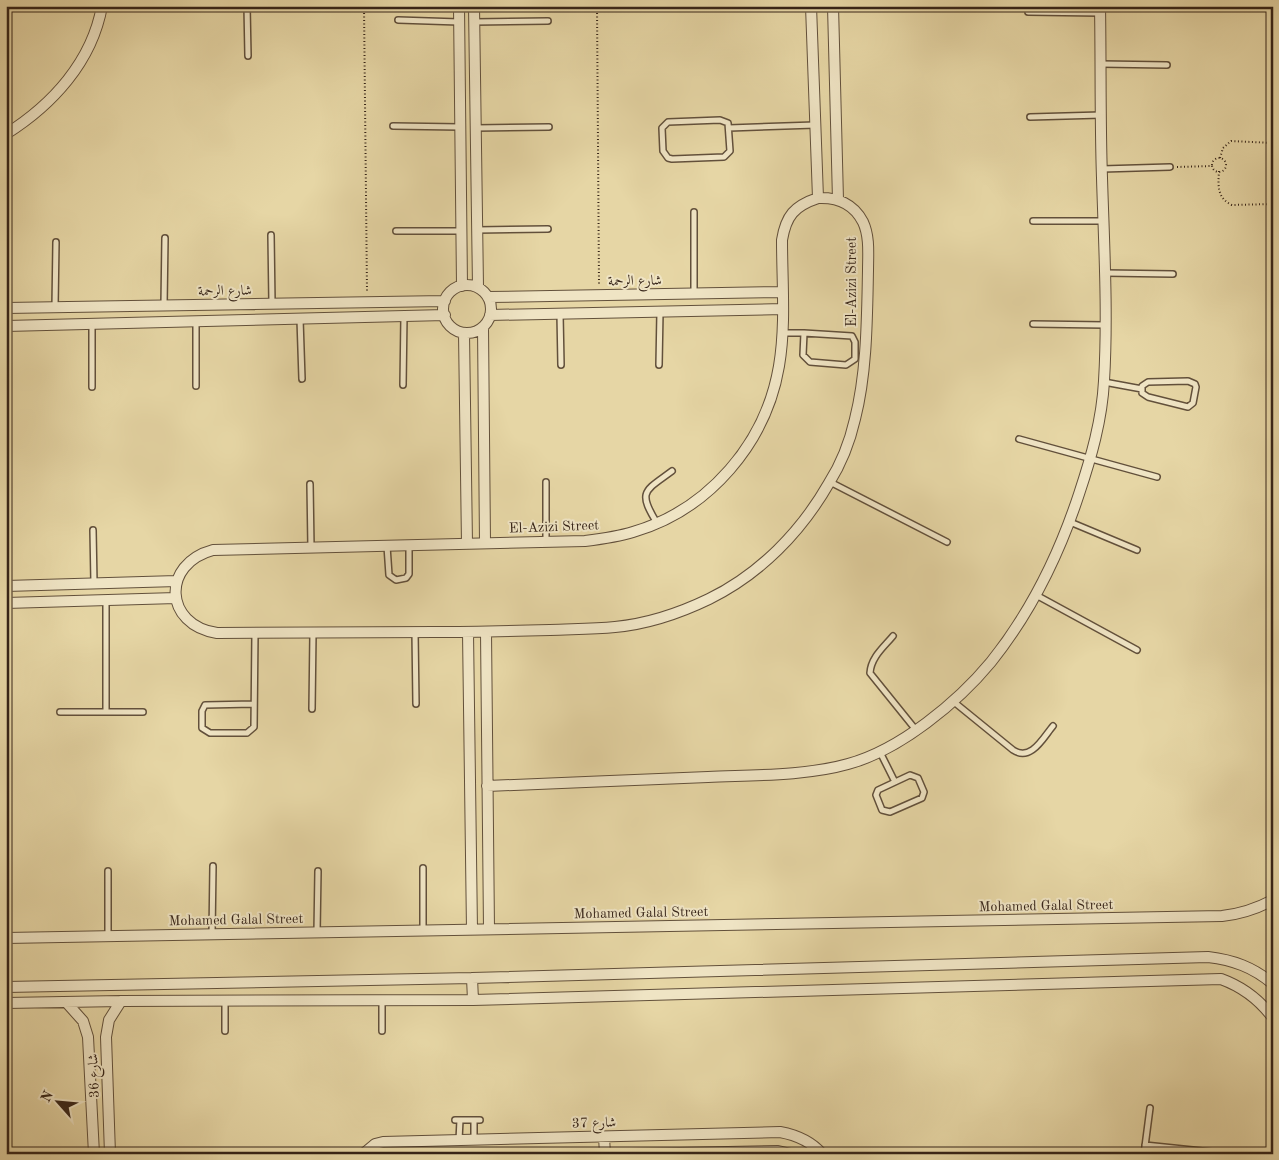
<svg xmlns="http://www.w3.org/2000/svg" width="1279" height="1160" font-family="'Old Standard TT',Amiri,serif">
	<style>
		.lines { fill: none; stroke-linecap: round; stroke-linejoin: round }
		.lane-casing { stroke: #62503b; stroke-width: 8 }
		.street-casing { stroke: #62503b; stroke-width: 12 }
		.path { stroke: #362418; stroke-width: 2; stroke-dasharray: 1 2.5; stroke-linecap: butt }
		.lane { stroke: #efe4c4; stroke-width: 5 }
		.street { stroke: #efe4c4; stroke-width: 10 }
		.labels { text-anchor: middle; dominant-baseline: central; stroke-width: 4; stroke-linejoin: round; paint-order: stroke }
		.street-label { font-size: 14px; fill: #362418; stroke: #efe4c4 }
	</style>
	<rect width="100%" height="100%" fill="#e6d6a5"/>
	<filter id="stains"><feTurbulence type="fractalNoise" baseFrequency=".004" numOctaves="4"/><feColorMatrix values="0 0 0 0 .2 0 0 0 0 .09 0 0 0 0 .02 0 0 0 .5 -.17"/></filter>
	<radialGradient id="worn" r=".72"><stop offset=".6" stop-color="#630" stop-opacity="0"/><stop offset="1" stop-color="#630" stop-opacity=".3"/></radialGradient>
	<g class="lines">
		<g class="lane-casing">
			<path id="lane" d="M247 6 248 56
				M1028 12 1100 13
				M398 20 459 22
				M474 22 548 21
				M1101 64 1167 65
				M1030 117 1101 115
				M720 120 728 123 730 151 724 157 672 159 668 158 663 151 662 128 668 122Z
				M393 126 460 127
				M476 128 549 127
				M729 128 815 125
				M1102 169 1170 167
				M694 212V293
				M1033 221H1103
				M477 230 548 229
				M396 231H461
				M271 235 272 303
				M1105 273 1173 274
				M6 297 10 308
				M164 305 165 238
				M55 307 56 242
				M560 314 561 365
				M300 319 302 379
				M1033 324 1105 325
				M783 333H804L803 355 810 362 846 365 855 359V342L852 336 804 333
				M659 365 660 312
				M1188 381 1195 384 1196 387 1193 403 1188 407 1148 397 1142 393V386L1148 382Z
				M1104 382 1142 389
				M403 385 404 316
				M196 386V322
				M92 387V324
				M1019 439 1157 477
				M830 482 947 542
				M310 484 311 547
				M1070 522 1137 550
				M657 523C637 491 645 491 672 471
				M93 530 94 583
				M546 542V482
				M387 546 389 575 396 580 406 578 409 574V545
				M1036 595 1137 650
				M106 600V712
				M415 632 416 704
				M893 636C884 647 871 657 870 673L916 730
				M954 702 1013 750C1031 762 1043 738 1053 726
				M254 704 205 705 202 711V728L210 733H247L254 727 255 633
				M312 709 313 633
				M60 712H143
				M880 752 895 782
				M910 775 918 778 924 792 922 798 890 812 882 810 876 795 878 790Z
				M6 786 8 780 7 732
				M423 930V868
				M317 932 318 871
				M212 934 213 866
				M108 936V871
				M225 1001V1031
				M382 1031V1000
				M455 1120H480
				M474 1139V1120
				M459 1140 460 1120
				M1145 1145 1231 1154
				M131 1154 154 1152
				M1144 1154 1150 1108"/>
		</g>
		<g class="street-casing">
			<path id="street" d="M459 6 462 286
				M474 6 478 287
				M811 6 818 198
				M833 6 838 200
				M6 134C52 105 92 62 102 6
				M818 198C837 197 854 204 863 222 870 237 868 255 868 271 867 318 867 372 855 419 850 441 841 464 829 483 801 532 760 574 709 599 680 613 647 624 615 627 593 629 571 629 550 630 512 631 474 632 436 632 363 632 290 632 217 633 164 625 161 564 213 550L585 541C601 539 617 537 633 532 709 510 766 443 779 366 786 325 782 282 782 240 786 216 794 206 818 198Z
				M443 309a24 24 0 1 1 48 0a24 24 0 1 1-48 0Z
				M488 297 783 292
				M6 308 445 301
				M490 315 783 309
				M6 326 445 315
				M483 327 485 543
				M464 333 467 544
				M6 586 177 581
				M6 603 176 598
				M468 632 472 930
				M486 632 489 929
				M487 786C561 783 634 780 708 777 752 775 806 776 848 764 900 750 958 702 991 662 1031 612 1059 555 1079 494 1091 458 1102 420 1104 381 1108 314 1104 245 1102 178 1100 121 1101 64 1100 6
				M6 938 1222 916C1241 914 1256 909 1273 900
				M472 978 473 1000
				M6 987 472 978 1208 957C1233 960 1253 967 1273 984
				M66 1002 83 1021 88 1037 94 1154
				M6 1003 121 1001 473 1000 1221 979C1243 987 1259 999 1273 1018
				M604 1137 605 1154
				M110 1154 106 1037 109 1020 121 1001
				M363 1154 375 1144 383 1142 780 1132C796 1135 811 1141 822 1154
				M631 1154 778 1151 791 1154
				M1272 1154 1273 1151"/>
		</g>
		<path class="path" d="M364 6 367 291
			M597 6 599 284
			M1220 158 1223 148 1231 141 1273 143
			M1212 165a7 7 0 1 1 14 0a7 7 0 1 1-14 0Z
			M1177 167 1212 166
			M1219 171C1218 186 1217 198 1232 205L1273 204"/>
		<use href="#lane" class="lane"/>
		<use href="#street" class="street"/>
	</g>
	<g class="labels">
		<g class="street-label">
			<text transform="translate(635 281) rotate(-1)">شارع الرحمة</text>
			<text transform="translate(852 282) rotate(-90)">El-Azizi Street</text>
			<text transform="translate(225 291) rotate(-1)">شارع الرحمة</text>
			<text transform="translate(554 527) rotate(-2)">El-Azizi Street</text>
			<text transform="translate(1046 906) rotate(-1)">Mohamed Galal Street</text>
			<text transform="translate(641 913) rotate(-1)">Mohamed Galal Street</text>
			<text transform="translate(236 920) rotate(-1)">Mohamed Galal Street</text>
			<text transform="translate(94 1076) rotate(-92)">شارع 36</text>
			<text transform="translate(594 1123) rotate(-1)">شارع 37</text>
		</g>
	</g>
	<rect width="1279" height="1160" fill="none" stroke="#e6d6a5" stroke-width="25"/>
	<rect x="8" y="8" width="1264" height="1145" fill="none" stroke="#362418" stroke-width="2.5"/>
	<rect x="12" y="12" width="1254" height="1135" fill="none" stroke="#362418"/>
	<g transform="translate(58 1102) rotate(297)" stroke="#efe4c4" stroke-width="4" paint-order="stroke">
	<path d="M0-4L9 19L0 12L-9 19Z" fill="#362418"/>
	<text y="-8" font-size="14" font-weight="bold" text-anchor="middle" fill="#362418">N</text>
	</g>
	<rect width="100%" height="100%" filter="url(#stains)"/>
	<rect width="100%" height="100%" fill="url(#worn)"/>
</svg>
